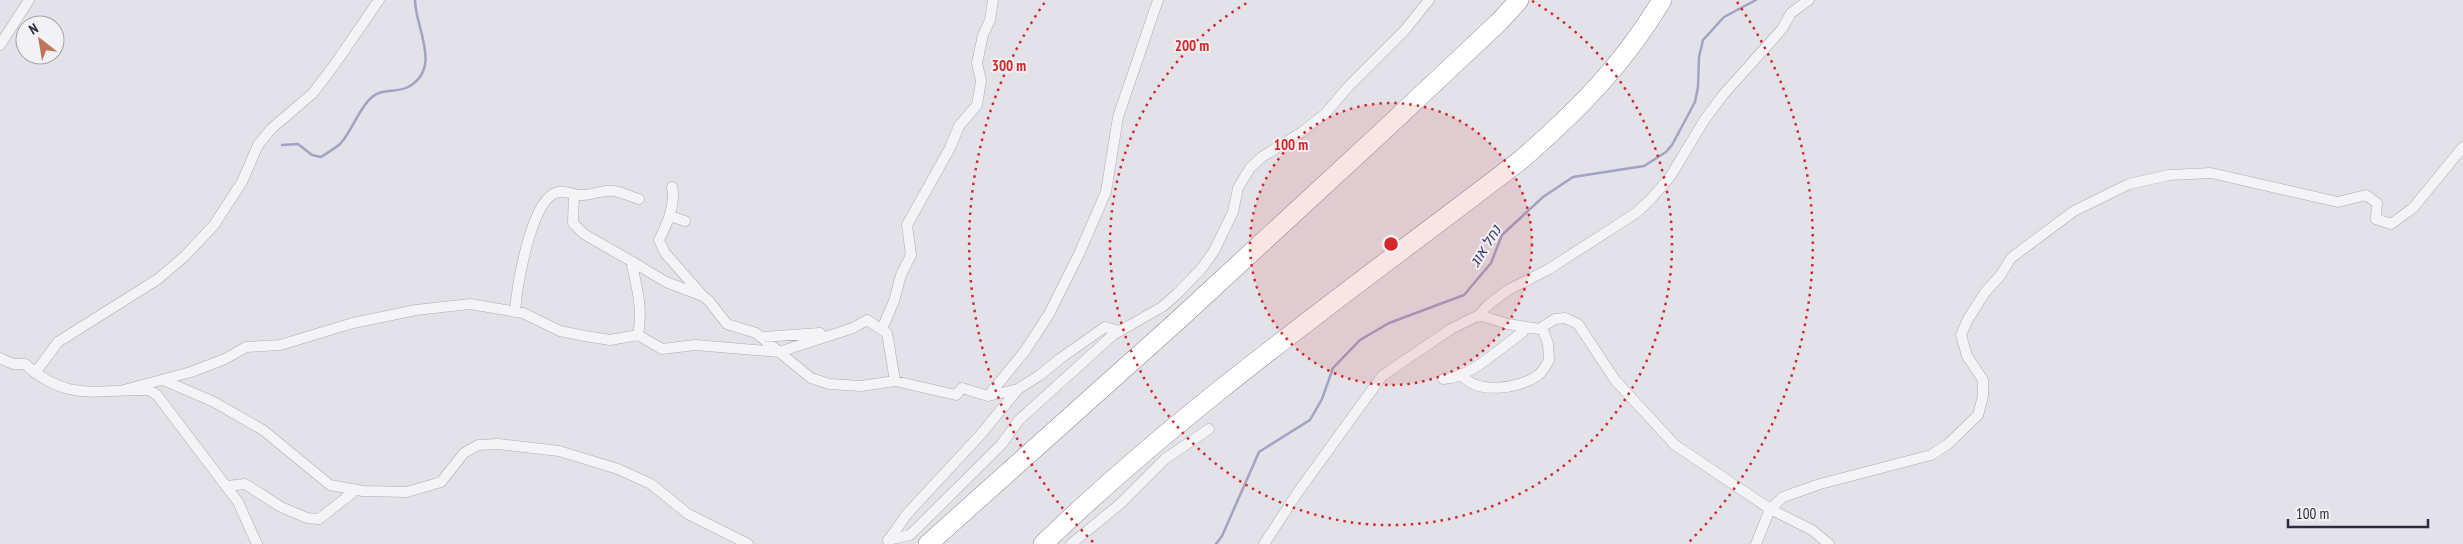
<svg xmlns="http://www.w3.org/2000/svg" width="2463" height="544" font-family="'PT Sans Narrow',Heebo,sans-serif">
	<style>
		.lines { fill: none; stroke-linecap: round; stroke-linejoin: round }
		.stream { stroke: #a1a2c4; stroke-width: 2.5 }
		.street-casing { stroke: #acabb5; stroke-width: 11 }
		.highway-casing { stroke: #8c8b9d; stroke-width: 20 }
		.street { stroke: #f4f4f7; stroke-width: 10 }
		.highway { stroke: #fff; stroke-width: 19 }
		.ring { fill: none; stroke: #d62828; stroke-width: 2.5; stroke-dasharray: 2.5 5 }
		.labels { text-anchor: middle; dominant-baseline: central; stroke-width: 4; stroke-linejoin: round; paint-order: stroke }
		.water-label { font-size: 15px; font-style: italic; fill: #3b3a6e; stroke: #f1f1f6 }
		.centre { fill: #d62828; stroke: #f1f1f6; stroke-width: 2.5 }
		.ring-label { font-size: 15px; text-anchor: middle; font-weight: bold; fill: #d62828; stroke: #f1f1f6; stroke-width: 4; stroke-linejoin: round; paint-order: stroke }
	</style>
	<rect width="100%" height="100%" fill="#e2e2e8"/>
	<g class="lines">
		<path class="stream" d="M282 145 298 144 312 155 321 157C327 153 334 149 340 144 353 130 358 109 372 97 382 88 397 93 408 87 443 68 415 28 415 0
			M1216 544 1222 536 1259 452 1310 420 1322 399 1333 368 1360 340 1389 323 1464 295 1491 263 1502 235 1543 197 1573 177 1644 166 1666 152 1672 145 1695 102 1698 87 1699 57 1703 40 1724 17 1756 0"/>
		<g class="street-casing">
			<path id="street" d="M0 45 29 0
				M672 187C676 204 667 224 659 240L665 253 702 295
				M574 194 573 223 584 234 631 261C637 287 643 309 638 335
				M670 216 685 221
				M631 261 666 282 703 296 709 301 727 324 756 333 811 378 829 384 861 386 895 381
				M515 312C517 285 530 208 553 194 563 188 573 196 583 195 594 195 603 189 614 191 622 192 631 197 639 199
				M1479 315 1487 306 1508 290 1549 269 1636 213 1650 200 1670 177 1705 119 1723 95 1782 29 1791 13 1809 0
				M882 329 894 301 901 275 911 255 907 225 950 148 959 126 977 105 981 81 977 63 983 35 990 20 993 0
				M762 337 820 333
				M0 358 13 364H25C68 403 97 389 149 390L157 395 238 502 257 544
				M35 373 58 342 158 279 185 256 214 225 242 182 258 145 271 129 313 93 335 64 379 0
				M1461 374C1476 395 1518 389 1537 376 1543 372 1546 366 1549 360L1548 344 1542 327
				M1443 379C1469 379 1501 347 1523 332L1525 327
				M163 380 214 402 263 430 330 485 363 491 407 492 441 482 464 453 478 445 498 444 559 451 618 469 651 484 688 514 748 544
				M124 390 191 372 225 359 246 347 280 345 353 323 416 310 470 304 523 313 560 331 585 336 610 340 638 335 662 349 695 345 779 352 853 328 867 320 887 333 895 381 956 395 962 388 988 396 1018 389
				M988 396 1025 351 1049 314 1079 254 1106 192 1118 117 1158 0
				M227 486 245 484 281 507 307 518 319 519 356 490
				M888 540 910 535 1001 445 1019 420 1113 335 1162 307 1177 294 1202 268 1214 251 1233 212 1238 188 1250 168 1262 157 1302 132 1325 114 1348 87 1405 30 1429 0
				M888 541 907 514 982 433 1018 389 1040 375 1061 358 1105 327 1120 331
				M1071 544 1120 504 1165 459 1209 429
				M1264 544 1298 492 1382 376 1451 329 1479 315 1508 324 1539 329 1555 319 1565 318 1578 324 1615 380 1675 445 1770 509 1812 530 1829 544
				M1756 544 1770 509 1783 497 1820 484 1931 455 1948 444 1978 415 1983 396V380L1967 356 1961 335 1968 319 1986 291 2000 276 2011 258 2074 211 2129 184 2169 175 2211 173 2338 202 2366 195 2377 203 2376 219 2391 224 2413 208 2463 147"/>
		</g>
		<g class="highway-casing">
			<path id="highway" d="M928 544 1175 323 1382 132 1500 21 1519 0
				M1043 544C1190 402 1360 284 1522 159 1579 109 1623 65 1662 0"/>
		</g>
		<use href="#street" class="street"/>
		<use href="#highway" class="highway"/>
	</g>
	<circle cx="1391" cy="244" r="141" fill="#d62828" fill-opacity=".12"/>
	<g class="ring">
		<circle cx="1391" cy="244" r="141"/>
		<path d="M1532 1A281 281 0 1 1 1250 1"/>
		<path d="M1093 542A422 422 0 0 1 1045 2M1737 2A422 422 0 0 1 1689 542"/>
	</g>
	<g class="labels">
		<g class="water-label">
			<text transform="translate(1485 246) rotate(-58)">נחל אוג</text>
		</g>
	</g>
	<circle cx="1391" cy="244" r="8" class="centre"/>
	<g class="ring-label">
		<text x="1192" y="51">200 m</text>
		<text x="1009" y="71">300 m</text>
		<text x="1291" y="150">100 m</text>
	</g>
	<g transform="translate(40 40) rotate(329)"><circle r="24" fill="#f1f1f6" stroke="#a3a2ac"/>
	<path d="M0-4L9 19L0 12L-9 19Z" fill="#bf7555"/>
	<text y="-8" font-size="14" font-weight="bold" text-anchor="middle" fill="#2d2c3e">N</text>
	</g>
	<path d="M2288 519v8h140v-8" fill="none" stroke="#2d2c3e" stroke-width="2.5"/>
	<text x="2296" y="519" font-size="15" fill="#2d2c3e" stroke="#f1f1f6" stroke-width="4" paint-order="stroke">100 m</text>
</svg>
